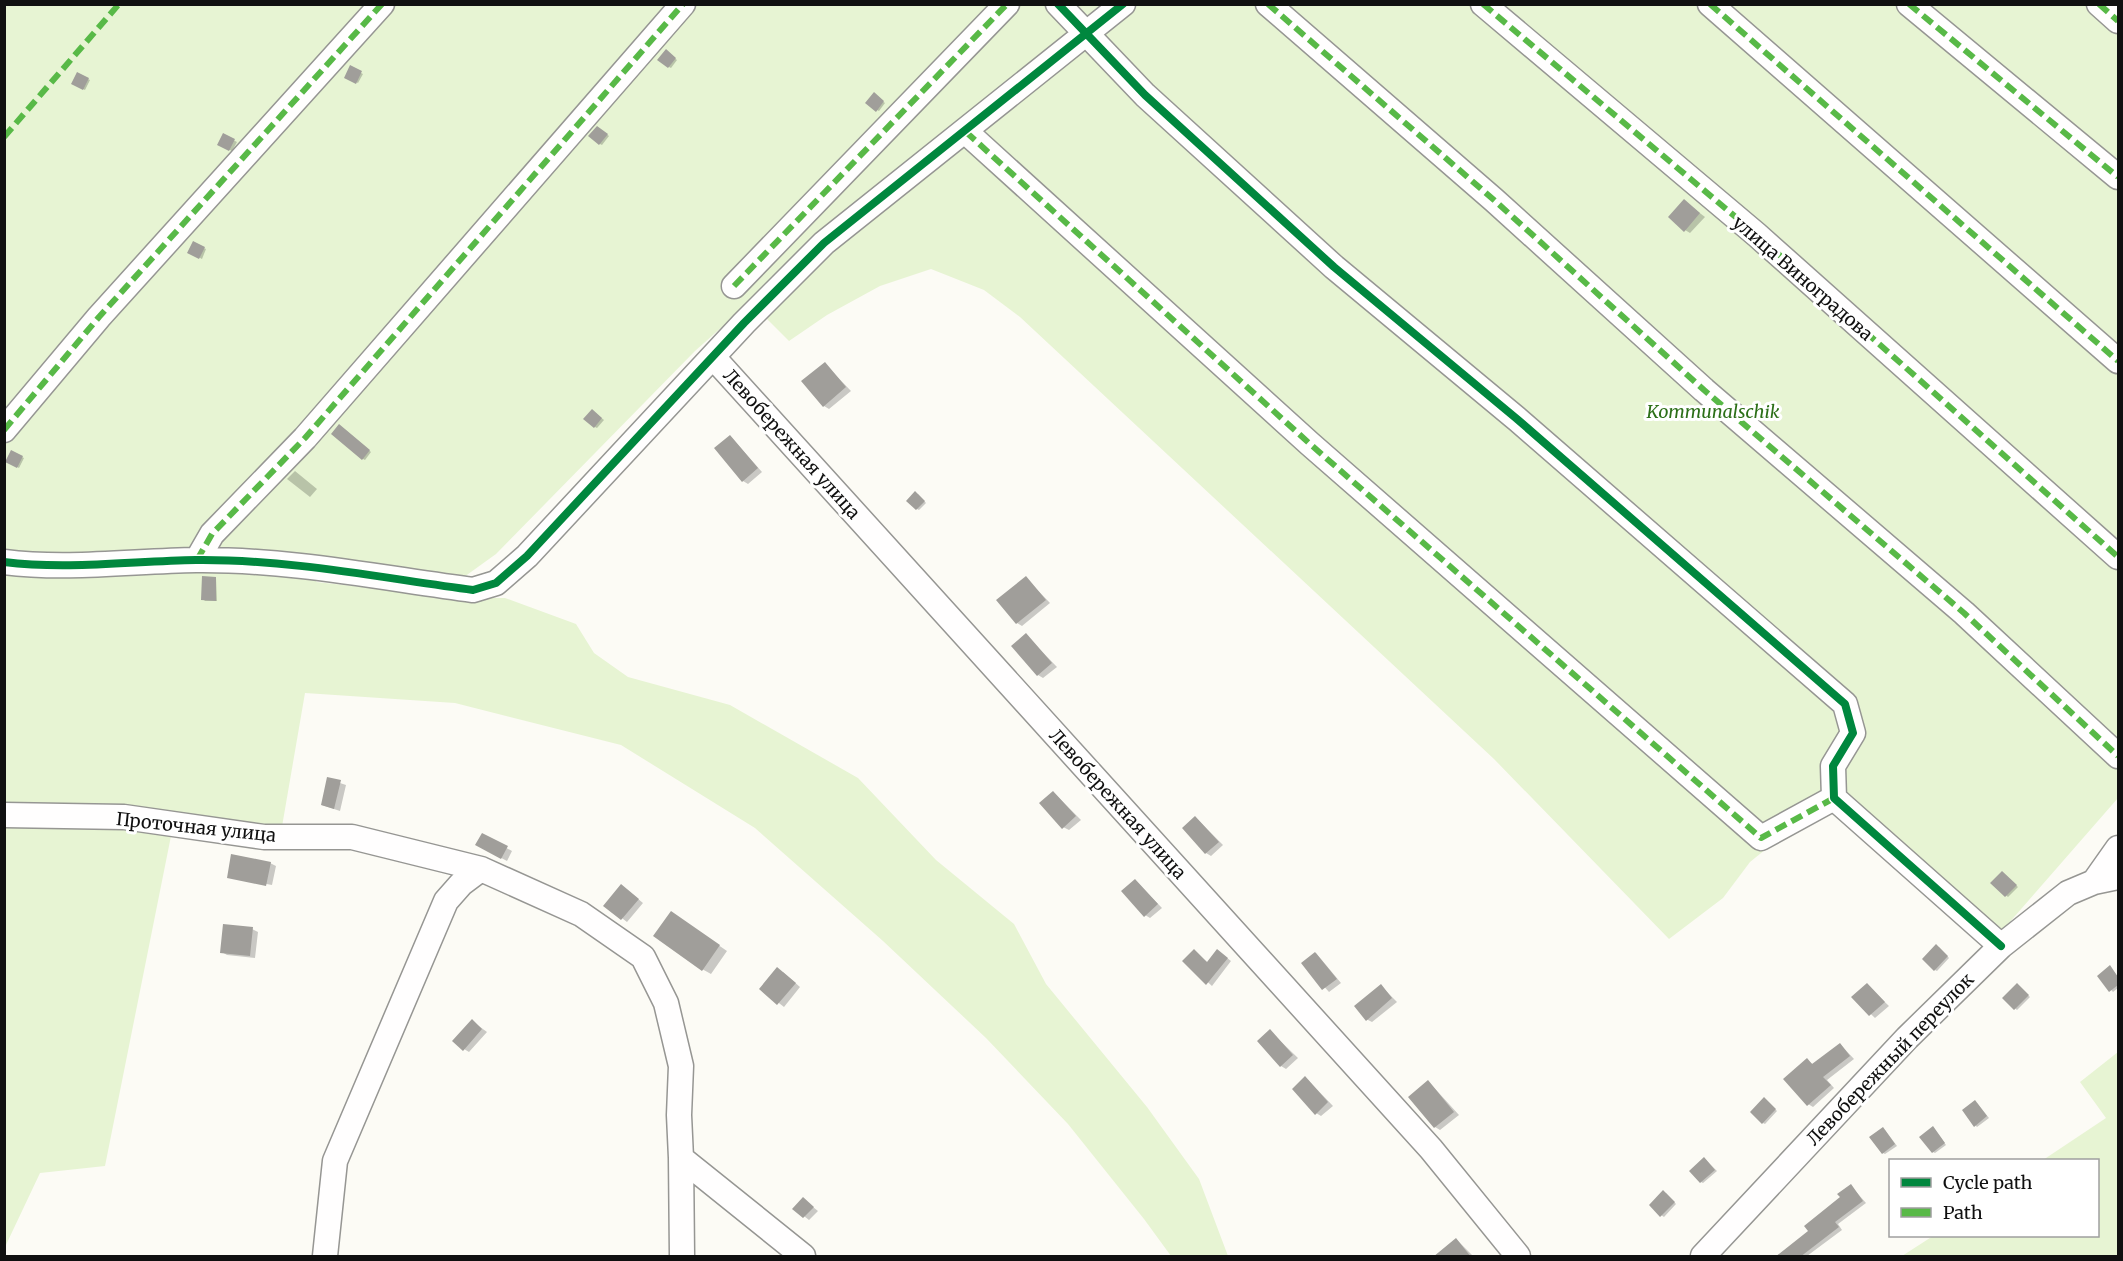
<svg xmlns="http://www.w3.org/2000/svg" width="2123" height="1261" font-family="Merriweather,serif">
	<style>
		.green { fill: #e7f4d3 }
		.shadow { fill: #0003 }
		.building { fill: #a09e9a }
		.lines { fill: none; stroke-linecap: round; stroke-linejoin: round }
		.minor-casing { stroke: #969693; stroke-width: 27 }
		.minor { stroke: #fffefe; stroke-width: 24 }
		.quiet { stroke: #58b947; stroke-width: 6; stroke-dasharray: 12 6; stroke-linecap: butt }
		.cycleway-casing { stroke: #fff; stroke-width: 11 }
		.cycleway { stroke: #00873e; stroke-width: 8 }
		.labels { text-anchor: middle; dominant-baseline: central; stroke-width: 6; stroke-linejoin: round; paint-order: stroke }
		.street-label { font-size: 18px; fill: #101010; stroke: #fff }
		.park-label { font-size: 18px; font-style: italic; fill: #2c6f18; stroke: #fff }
	</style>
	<rect width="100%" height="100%" fill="#fcfbf5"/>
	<path class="green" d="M5 5H2118V798L2001 932 1850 795 1782 836 1750 862 1723 898 1669 939 1494 759 1020 317 984 290 931 269 880 286 827 315 789 341 750 302 695 351 496 554 464 577 328 562 316 582 463 598H505L576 624 594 653 628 677 730 705 858 778 936 860 1014 924 1046 984 1147 1107 1199 1179 1228 1256H1171L1144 1219 1068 1124 986 1038 883 941 755 828 621 745 455 703 305 693 279 844 172 831 105 1166 40 1173 5 1247Z
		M2118 1052V1256H1902L1933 1236H2098V1160H2043L2106 1118 2080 1082Z"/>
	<path class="shadow" d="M668 53 677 60 671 68 669 67Z
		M350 67 363 74 358 83 346 77Z
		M77 74 90 80 85 90 73 84Z
		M876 96 885 103 879 111 877 110Z
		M600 129 609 136 602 145 600 144Z
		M224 135 237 142 232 151 219 145Z
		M1684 201 1705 217 1690 233 1685 230Z
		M193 243 206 249 202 259 189 252Z
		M825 364 851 391 829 409 824 406Z
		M594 412 604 420 597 428 595 427Z
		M342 427 371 452 365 460 363 459Z
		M731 437 762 472 748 484 743 481Z
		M11 452 24 458 19 468 7 461Z
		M295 471 317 489 310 497 287 479Z
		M918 494 926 503 919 510 917 509Z
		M216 578 217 601H205L203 599Z
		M1026 578 1050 603 1022 626 1017 623Z
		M1026 635 1057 667 1043 678 1038 675Z
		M328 779 346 785 340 811 322 805Z
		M1053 792 1081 820 1069 830 1063 827Z
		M1196 818 1223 845 1211 856 1206 853Z
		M483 835 512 851 507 861 477 845Z
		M270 863 276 866 272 885 228 877Z
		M2004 874 2018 887 2008 897 1992 883Z
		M1135 880 1162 908 1150 918 1145 915Z
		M626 889 643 903 627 922 605 905Z
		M679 918 727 951 711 974 702 969Z
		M252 929 258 932 255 958 227 955 222 952Z
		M1939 947 1949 958 1937 971 1935 970Z
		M1194 951 1208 963 1222 954 1231 961 1212 986 1185 961Z
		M1316 953 1341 983 1329 992 1303 963Z
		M2110 967 2118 977V988L2113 992 2099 976Z
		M783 972 800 987 784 1007 761 989Z
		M1867 985 1889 1006 1875 1018 1853 997Z
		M1381 986 1397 1002 1372 1022 1366 1019Z
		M2019 987 2030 997 2017 1010 2004 998Z
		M472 1021 487 1032 469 1052 464 1049Z
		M1270 1031 1298 1058 1286 1069 1281 1066Z
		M1840 1044 1854 1059 1827 1080 1834 1088 1813 1107 1808 1104 1807 1060 1814 1065Z
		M1306 1078 1333 1106 1321 1116 1316 1113Z
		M1428 1081 1459 1115 1440 1130 1435 1127Z
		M1767 1101 1777 1111 1765 1124 1763 1123Z
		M1977 1103 1989 1118 1977 1127 1975 1125Z
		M1885 1130 1897 1146 1885 1154 1883 1153Z
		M1935 1130 1946 1145 1935 1153 1933 1152Z
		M1705 1159 1717 1171 1703 1183 1701 1182Z
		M1851 1186 1866 1203 1838 1224 1842 1230 1807 1256H1777L1810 1231Z
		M1666 1193 1676 1204 1664 1217 1661 1215Z
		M803 1199 818 1211 809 1220 795 1209Z
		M1456 1239 1473 1256H1435Z"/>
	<path class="building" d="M666 49 676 58 668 68 657 60Z
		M350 65 362 71 356 84 344 78Z
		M77 72 89 78 83 90 71 84Z
		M874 92 884 101 876 112 865 103Z
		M597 126 608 134 599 145 588 136Z
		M223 133 235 139 229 151 217 145Z
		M1684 199 1700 213 1684 232 1668 217Z
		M193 241 205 247 199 259 187 253Z
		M825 362 846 387 823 407 801 381Z
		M592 409 602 418 594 428 583 419Z
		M339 424 370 450 362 460 331 434Z
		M730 435 758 468 742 482 714 448Z
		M11 450 23 456 17 468 5 462Z
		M915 491 925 501 916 510 906 501Z
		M202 576 216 577V601L201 600Z
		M1026 576 1046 600 1016 624 996 600Z
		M1026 633 1052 663 1037 676 1011 646Z
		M327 777 341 780 334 809 321 805Z
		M1053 791 1076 816 1062 829 1039 803Z
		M1195 816 1219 842 1205 854 1182 828Z
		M482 833 508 846 501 859 475 845Z
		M231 854 271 862 266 886 227 878Z
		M2002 871 2017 885 2005 897 1990 883Z
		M1135 879 1158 904 1144 917 1121 891Z
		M621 884 639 899 621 920 603 906Z
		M671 911 720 945 702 971 653 936Z
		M223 924 253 927 250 956 220 953Z
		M1936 944 1948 956 1934 971 1922 959Z
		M1194 949 1207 962 1217 949 1228 958 1206 985 1182 961Z
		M1315 952 1337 979 1322 990 1301 963Z
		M2110 965 2118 977V985L2109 992 2097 976Z
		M777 967 796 983 777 1005 759 989Z
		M1867 983 1885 1002 1869 1016 1851 997Z
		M2017 983 2029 995 2014 1010 2002 998Z
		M1381 984 1392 998 1366 1021 1354 1006Z
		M472 1019 482 1029 463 1051 452 1041Z
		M1270 1029 1293 1055 1280 1067 1257 1041Z
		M1840 1043 1850 1056 1823 1077 1831 1085 1807 1106 1783 1079 1807 1058 1812 1064Z
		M1305 1076 1328 1102 1315 1115 1292 1089Z
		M1428 1080 1454 1112 1434 1128 1408 1097Z
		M1764 1097 1776 1109 1762 1124 1750 1112Z
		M1975 1100 1987 1116 1974 1127 1962 1110Z
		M1933 1126 1945 1143 1932 1153 1919 1137Z
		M1883 1127 1895 1144 1882 1154 1869 1137Z
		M1704 1157 1715 1170 1700 1183 1689 1171Z
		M1851 1184 1863 1201 1835 1222 1839 1227 1800 1257H1775L1808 1231 1804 1226 1840 1197 1837 1194Z
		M1663 1190 1675 1202 1660 1217 1649 1205Z
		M803 1197 814 1207 803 1218 792 1209Z
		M1456 1238 1471 1257H1433Z"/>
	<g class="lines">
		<g class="minor-casing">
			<path id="minor" d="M1058 4 1145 95 1334 267 1517 419 1845 704 1853 733 1833 766 1834 798 2001 946
				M1268 4 1494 200 1704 390 1964 613 2118 756
				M1483 4 1757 235 2118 557
				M1710 4 2118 361
				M1909 4 2118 177
				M2099 4 2118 21
				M966 132 1310 444 1761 838 1834 798
				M734 286 1007 4
				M713 357 1431 1149 1518 1256
				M4 430 99 317 382 4
				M197 560 212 534 305 438 683 4
				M4 562C68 570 133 561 196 560 288 559 382 578 473 590L496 583 527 556 744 323 824 243 1123 4
				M4 815 124 817 264 837H352L481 869 581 914 643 957 666 1003 681 1066 679 1115 681 1158 803 1256
				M2094 882 2118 848
				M681 1158 682 1256
				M325 1256 335 1161 446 901 461 884 481 869
				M1703 1256 1907 1038 2001 946 2068 893 2094 882 2118 877"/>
		</g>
		<use href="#minor" class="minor"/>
		<path class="quiet" d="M1268 4 1494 200 1704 390 1964 613 2118 756
			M1483 4 1757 235 2118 557
			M1710 4 2118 361
			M1909 4 2118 177
			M2099 4 2118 21
			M966 132 1310 444 1761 838 1834 798
			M4 137 119 4
			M734 286 1007 4
			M4 430 99 317 382 4
			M197 560 212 534 305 438 683 4"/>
		<g class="cycleway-casing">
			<path id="cycleway" d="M1058 4 1145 95 1334 267 1517 419 1845 704 1853 733 1833 766 1834 798 2001 946
				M4 562C68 570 133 561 196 560 288 559 382 578 473 590L496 583 527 556 744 323 824 243 1123 4"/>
		</g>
		<use href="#cycleway" class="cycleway"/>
	</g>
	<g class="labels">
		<g class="street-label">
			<text transform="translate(1803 278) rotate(41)">улица Виноградова</text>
			<text transform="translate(792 444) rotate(48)">Левобережная улица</text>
			<text transform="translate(1118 804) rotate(48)">Левобережная улица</text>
			<text transform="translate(196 827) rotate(6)">Проточная улица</text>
			<text transform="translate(1890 1059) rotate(-46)">Левобережный переулок</text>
		</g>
		<g class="park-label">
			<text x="1713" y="411">Kommunalschik</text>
		</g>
	</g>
	<rect width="2123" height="1261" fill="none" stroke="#101010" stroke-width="12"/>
	<rect x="1889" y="1159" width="210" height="78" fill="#ffffff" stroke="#9f9f9f" stroke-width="1.5"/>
	<rect x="1901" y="1178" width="30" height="9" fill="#00873e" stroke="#9f9f9f" stroke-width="1.5"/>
	<text x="1943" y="1189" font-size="18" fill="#101010">Cycle path</text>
	<rect x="1901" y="1208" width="30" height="9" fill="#58b947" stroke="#9f9f9f" stroke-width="1.5"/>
	<text x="1943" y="1219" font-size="18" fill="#101010">Path</text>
</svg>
